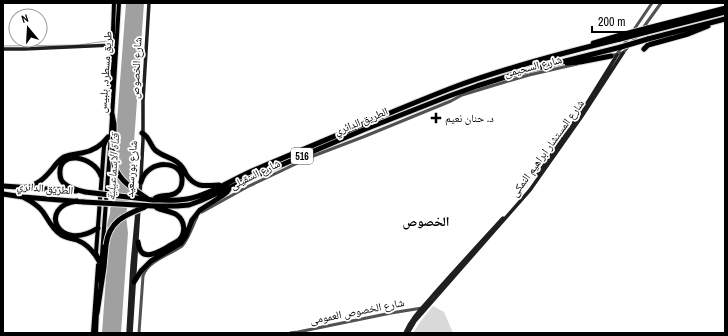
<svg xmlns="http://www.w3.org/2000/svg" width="728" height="336" font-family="'Archivo Narrow','Noto Naskh Arabic',sans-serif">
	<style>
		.green { fill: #d9d9d9 }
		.water { fill: #a0a0a0 }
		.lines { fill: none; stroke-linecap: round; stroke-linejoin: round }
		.stream { stroke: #a0a0a0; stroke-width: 1 }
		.primary-casing { stroke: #dbdbdb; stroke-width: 6 }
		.trunk-casing { stroke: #dbdbdb; stroke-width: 6 }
		.motorway-casing { stroke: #dbdbdb; stroke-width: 7 }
		.tertiary { stroke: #525252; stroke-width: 3 }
		.secondary { stroke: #1f1f1f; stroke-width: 3.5 }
		.primary { stroke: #000; stroke-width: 4 }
		.trunk { stroke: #000; stroke-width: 4.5 }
		.motorway { stroke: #000; stroke-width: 5 }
		.trunk-bridge-casing { stroke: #dbdbdb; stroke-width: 6; stroke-linecap: butt }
		.motorway-bridge-casing { stroke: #dbdbdb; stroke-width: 7; stroke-linecap: butt }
		.trunk-bridge { stroke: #000; stroke-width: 4.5 }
		.motorway-bridge { stroke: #000; stroke-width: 5 }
		.poi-dot { fill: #000; stroke: #fff; stroke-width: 1.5 }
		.labels { text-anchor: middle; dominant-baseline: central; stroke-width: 3.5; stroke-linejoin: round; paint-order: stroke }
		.shield { fill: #fff; stroke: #4c4c4c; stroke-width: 1 }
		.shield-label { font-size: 10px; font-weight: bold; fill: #000 }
		.street-label { font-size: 11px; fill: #000; stroke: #fff }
		.poi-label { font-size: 11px; fill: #000; stroke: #fff; text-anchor: start }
		.water-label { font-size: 12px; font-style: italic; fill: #414141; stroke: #fff }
		.quarter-label { font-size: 13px; font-weight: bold; fill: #000; stroke: #fff }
	</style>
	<rect width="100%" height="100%" fill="#fff"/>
	<path class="green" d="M433 306 444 312 453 333H413L420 322Z"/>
	<path class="water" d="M126 3H144L131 184 126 215 128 233 121 333H102L109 235 107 225 110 213Z"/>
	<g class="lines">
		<path class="stream" d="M3 46 78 45 107 41"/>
		<g class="primary-casing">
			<path id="primary" d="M111 87 114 3
				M98 257 96 253 104 146 106 141
				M100 281 110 149 119 3
				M93 333 98 265
				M96 333 97 311"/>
		</g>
		<g class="trunk-casing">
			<path id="trunk" d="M647 28 725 8
				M593 43 620 35"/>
		</g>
		<g class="motorway-casing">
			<path id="motorway" d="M647 32 725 12
				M648 39 725 19
				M644 49 648 45 688 34 708 26
				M567 63 580 62 611 56
				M112 114 114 124V132
				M142 133C149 136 150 145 155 150 162 156 170 157 177 162 181 165 184 169 186 174 195 188 204 186 219 185
				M141 182C148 158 184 160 182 181 182 185 180 190 177 192 171 198 161 193 154 199
				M3 186 76 191
				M22 188C37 186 44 179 53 168 56 164 59 160 64 157 70 154 76 154 82 153 93 151 102 145 108 137
				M85 192C79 190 70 189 65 184 62 182 60 178 60 174 58 149 94 156 101 176
				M3 194 23 197 84 202
				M23 197C31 201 38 205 43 212 48 219 52 229 60 234 65 238 71 238 77 240 87 244 94 252 99 261
				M153 200C164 200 175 201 187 199 210 195 236 177 259 168 322 142 385 114 449 89 504 68 562 53 620 39
				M77 201C37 206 58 254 98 228
				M154 206H177L189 205 200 201 258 175 363 130 449 96 477 86 518 73 621 47
				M138 242C140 262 155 254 166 248 170 245 175 243 179 240 186 233 185 221 177 215 171 211 163 211 157 208
				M134 282 141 271 151 261 181 243 186 236 192 220 200 210 222 196 227 192 229 189
				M97 313 104 267 106 245"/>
		</g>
		<path class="tertiary" d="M643 28 661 3
			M633 31 652 3
			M617 54 629 37
			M609 56 623 53 637 36
			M202 212 247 187 281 171 308 158 363 137 451 101 462 95 505 82 529 75 577 64
			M139 333 143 276C147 261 171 254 182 246 189 238 192 227 197 217
			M290 333 298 332 391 313 422 308"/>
		<path class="secondary" d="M3 49H24L113 45
			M538 174 586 105 617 55
			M140 196 143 140V101L149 3
			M128 333 132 266 137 212
			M131 333 139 208
			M405 333C411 318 424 306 434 294 457 268 480 243 503 218
			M408 333 415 321 530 190 582 116 623 53"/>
		<use href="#primary" class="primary"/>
		<use href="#trunk" class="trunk"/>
		<use href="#motorway" class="motorway"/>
		<g class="trunk-bridge-casing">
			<path id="trunk-bridge" d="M620 35 647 28"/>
		</g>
		<g class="motorway-bridge-casing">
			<path id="motorway-bridge" d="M620 39 647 32
				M621 47 648 39
				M114 132C113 141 112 149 113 158 115 179 132 188 148 199
				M85 192 153 200
				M84 202 154 206
				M106 245C109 221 125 215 145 207"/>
		</g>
		<use href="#trunk-bridge" class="trunk-bridge"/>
		<use href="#motorway-bridge" class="motorway-bridge"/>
	</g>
	<path class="poi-dot" d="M434 112h4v4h4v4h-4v4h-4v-4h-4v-4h4z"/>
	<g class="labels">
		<rect class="shield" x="291" y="148" width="22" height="16" rx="3"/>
		<g class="shield-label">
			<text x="302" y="156">516</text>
		</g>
		<g class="street-label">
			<text transform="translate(533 66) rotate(-14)">شارع السحيمى</text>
			<text transform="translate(136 68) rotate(-87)">شارع الخصوص</text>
			<text transform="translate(105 72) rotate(-86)">طريق مسطرد, بلبيس</text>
			<text transform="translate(361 121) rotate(-22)">الطريق الدائري</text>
			<text transform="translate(547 148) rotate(-54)">شارع المستشار ابراهيم النمكى</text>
			<text transform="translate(131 169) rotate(-86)">شارع بورسعيد</text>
			<text transform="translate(255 174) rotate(-26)">شارع السقيلى</text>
			<text transform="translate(45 188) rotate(5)">الطريق الدائري</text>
			<text transform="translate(357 311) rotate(-11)">شارع الخصوص العمومى</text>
		</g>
		<g class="poi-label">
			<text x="445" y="118">د. حنان نعيم</text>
		</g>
		<g class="water-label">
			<text transform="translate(113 167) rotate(-86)">قناة الإسماعيلية</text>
		</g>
		<g class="quarter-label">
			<text x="426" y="221">الخصوص</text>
		</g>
	</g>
	<rect width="728" height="336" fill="none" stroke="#000000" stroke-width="8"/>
	<g transform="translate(28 28) rotate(342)"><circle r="19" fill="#ffffff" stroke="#999999"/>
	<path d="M0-3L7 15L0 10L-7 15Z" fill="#000000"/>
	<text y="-6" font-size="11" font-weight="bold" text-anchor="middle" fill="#000000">N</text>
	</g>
	<path d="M592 26v6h55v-6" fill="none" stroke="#000000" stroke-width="2"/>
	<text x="598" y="26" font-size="12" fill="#000000" stroke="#ffffff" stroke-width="3" paint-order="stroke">200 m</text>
</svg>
